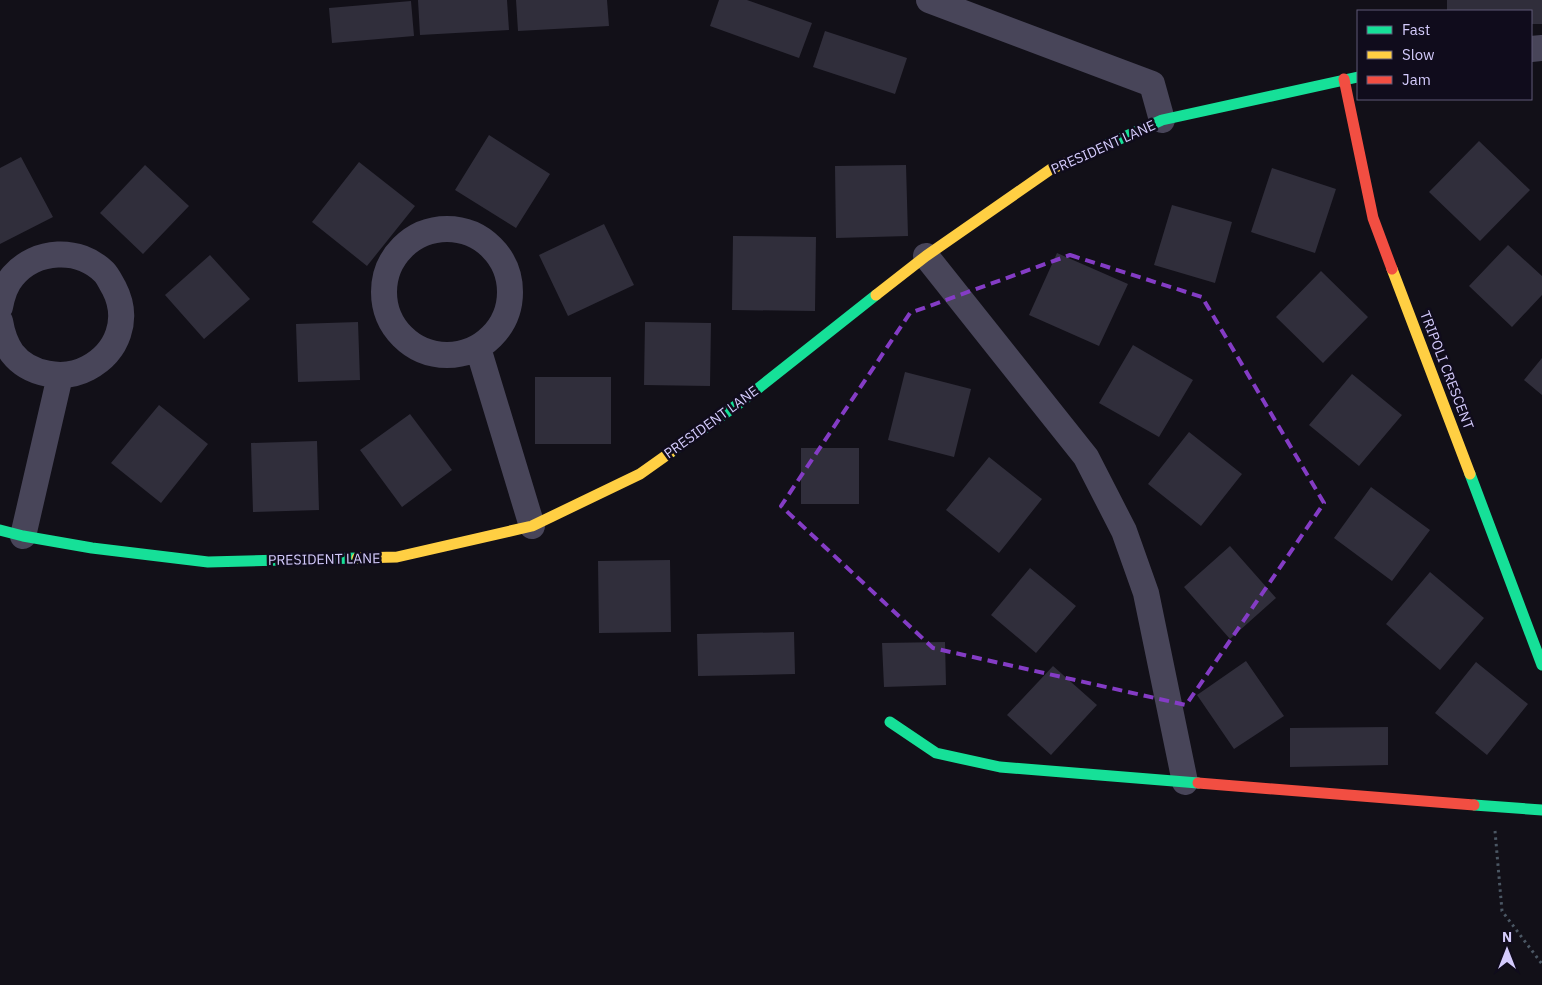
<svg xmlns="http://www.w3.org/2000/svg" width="1542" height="985" font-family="'IBM Plex Sans',sans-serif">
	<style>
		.building { fill: #302e3b }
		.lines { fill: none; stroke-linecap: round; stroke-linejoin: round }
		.path { stroke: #4b5764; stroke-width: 3; stroke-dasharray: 2.5 4; stroke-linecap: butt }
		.street { stroke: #484559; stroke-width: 26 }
		.fast { stroke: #16e098; stroke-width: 11 }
		.slow { stroke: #ffcf43; stroke-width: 11 }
		.jam { stroke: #f24e42; stroke-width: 11 }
		.marked { fill: none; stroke: #843cc5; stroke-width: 4; stroke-dasharray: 10 6; stroke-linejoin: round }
		.labels { text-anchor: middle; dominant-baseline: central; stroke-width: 5; stroke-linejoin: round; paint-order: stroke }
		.street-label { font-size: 14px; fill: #d4cbfc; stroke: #100c1c }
	</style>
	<rect width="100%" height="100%" fill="#121018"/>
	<path class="building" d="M418 0H507L509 30 420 35Z
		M516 0H607L609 26 518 31Z
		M719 0H747L812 23 799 58 710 26Z
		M1447 0H1542V24H1531V11H1447Z
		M411 1 414 36 332 43 329 8Z
		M825 31 907 58 895 94 813 67Z
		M489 135 550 174 516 228 455 190Z
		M1479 141 1530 190 1480 241 1429 192Z
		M21 157 53 217 0 244V168Z
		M359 162 415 206 367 266 312 222Z
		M145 165 189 206 143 254 100 213Z
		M906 165 908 236 836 238 835 166Z
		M1272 168 1336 189 1315 253 1251 232Z
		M1172 205 1232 222 1215 283 1154 265Z
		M604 224 634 285 568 316 539 255Z
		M733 236 816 237 815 311 732 310Z
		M1508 245 1542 276V295L1512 327 1469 286Z
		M1057 253 1128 284 1099 346 1029 315Z
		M210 255 250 299 204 339 165 295Z
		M1321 271 1368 317 1323 363 1276 317Z
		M358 322 360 380 298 382 296 324Z
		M645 322 711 323 710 386 644 385Z
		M1133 345 1193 380 1159 437 1099 403Z
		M1542 358V395L1524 380Z
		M905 372 971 389 954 457 888 440Z
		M1352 374 1402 415 1359 466 1309 425Z
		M535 377H611V444H535Z
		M159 405 208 444 161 503 111 463Z
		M410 414 452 470 402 507 360 450Z
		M1189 432 1242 474 1201 526 1148 484Z
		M317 441 319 510 253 512 251 443Z
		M801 448H859V504H801Z
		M989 457 1042 499 999 553 946 510Z
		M1371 487 1430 530 1392 581 1334 538Z
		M1230 546 1276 598 1230 639 1184 587Z
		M670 560 671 632 599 633 598 561Z
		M1030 568 1076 606 1036 653 991 615Z
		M1430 572 1484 618 1440 670 1386 624Z
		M794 632 795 674 698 676 697 634Z
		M945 642 946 685 884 687 882 643Z
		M1246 661 1284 716 1234 749 1197 695Z
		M1476 662 1528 704 1487 755 1435 713Z
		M1053 666 1097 705 1051 755 1007 715Z
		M1388 727V765L1290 767V728Z"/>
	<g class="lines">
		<path class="path" d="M1495 831 1502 911 1542 964"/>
		<path class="street" d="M929 0 1152 84 1162 120
			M1531 49 1542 48
			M384 292a63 63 0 1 1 126 0a63 63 0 1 1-126 0Z
			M926 256 1086 457 1124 531 1146 593 1185 782
			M0 307C2 296 5 285 13 276 36 249 79 247 104 272 108 276 111 283 114 288 130 319 118 352 88 368 64 381 29 375 12 353 5 343 2 333 0 321
			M478 348 532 526
			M23 536 60 376"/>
		<path class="fast" d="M1084 155 1162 120 1358 77
			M671 452 741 402 876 295
			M1470 474 1542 665
			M0 530 23 536 92 548 208 562 357 558
			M890 722 936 753 1000 767 1198 783
			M1474 805 1542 810"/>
		<path class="slow" d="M1392 269 1470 474
			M876 295 926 256 1051 169 1084 155
			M357 558 397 557 532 526 640 474 671 452"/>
		<path class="jam" d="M1344 79 1373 218 1392 269
			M1198 783 1474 805"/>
	</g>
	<path class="marked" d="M1070 255 1202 297 1324 503 1186 705 933 648 781 506 910 313Z"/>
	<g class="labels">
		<g class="street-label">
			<text transform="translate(1103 147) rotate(-24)">PRESIDENT LANE</text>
			<text transform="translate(1447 370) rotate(69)">TRIPOLI CRESCENT</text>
			<text transform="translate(711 422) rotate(-36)">PRESIDENT LANE</text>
			<text transform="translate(324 559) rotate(-1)">PRESIDENT LANE</text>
		</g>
	</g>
	<rect x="1357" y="10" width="175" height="90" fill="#100c1c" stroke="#5e5876"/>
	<rect x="1367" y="26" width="25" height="8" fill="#16e098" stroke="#5e5876"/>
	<text x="1402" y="35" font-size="15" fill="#d4cbfc">Fast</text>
	<rect x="1367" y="51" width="25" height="8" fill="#ffcf43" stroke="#5e5876"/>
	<text x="1402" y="60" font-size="15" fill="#d4cbfc">Slow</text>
	<rect x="1367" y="76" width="25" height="8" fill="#f24e42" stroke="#5e5876"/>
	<text x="1402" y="85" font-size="15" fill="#d4cbfc">Jam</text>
	<g transform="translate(1507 950)" stroke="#100c1c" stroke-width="4" paint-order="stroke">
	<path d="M0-4L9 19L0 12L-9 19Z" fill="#d4cbfc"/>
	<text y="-8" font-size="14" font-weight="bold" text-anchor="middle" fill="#d4cbfc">N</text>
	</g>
</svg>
